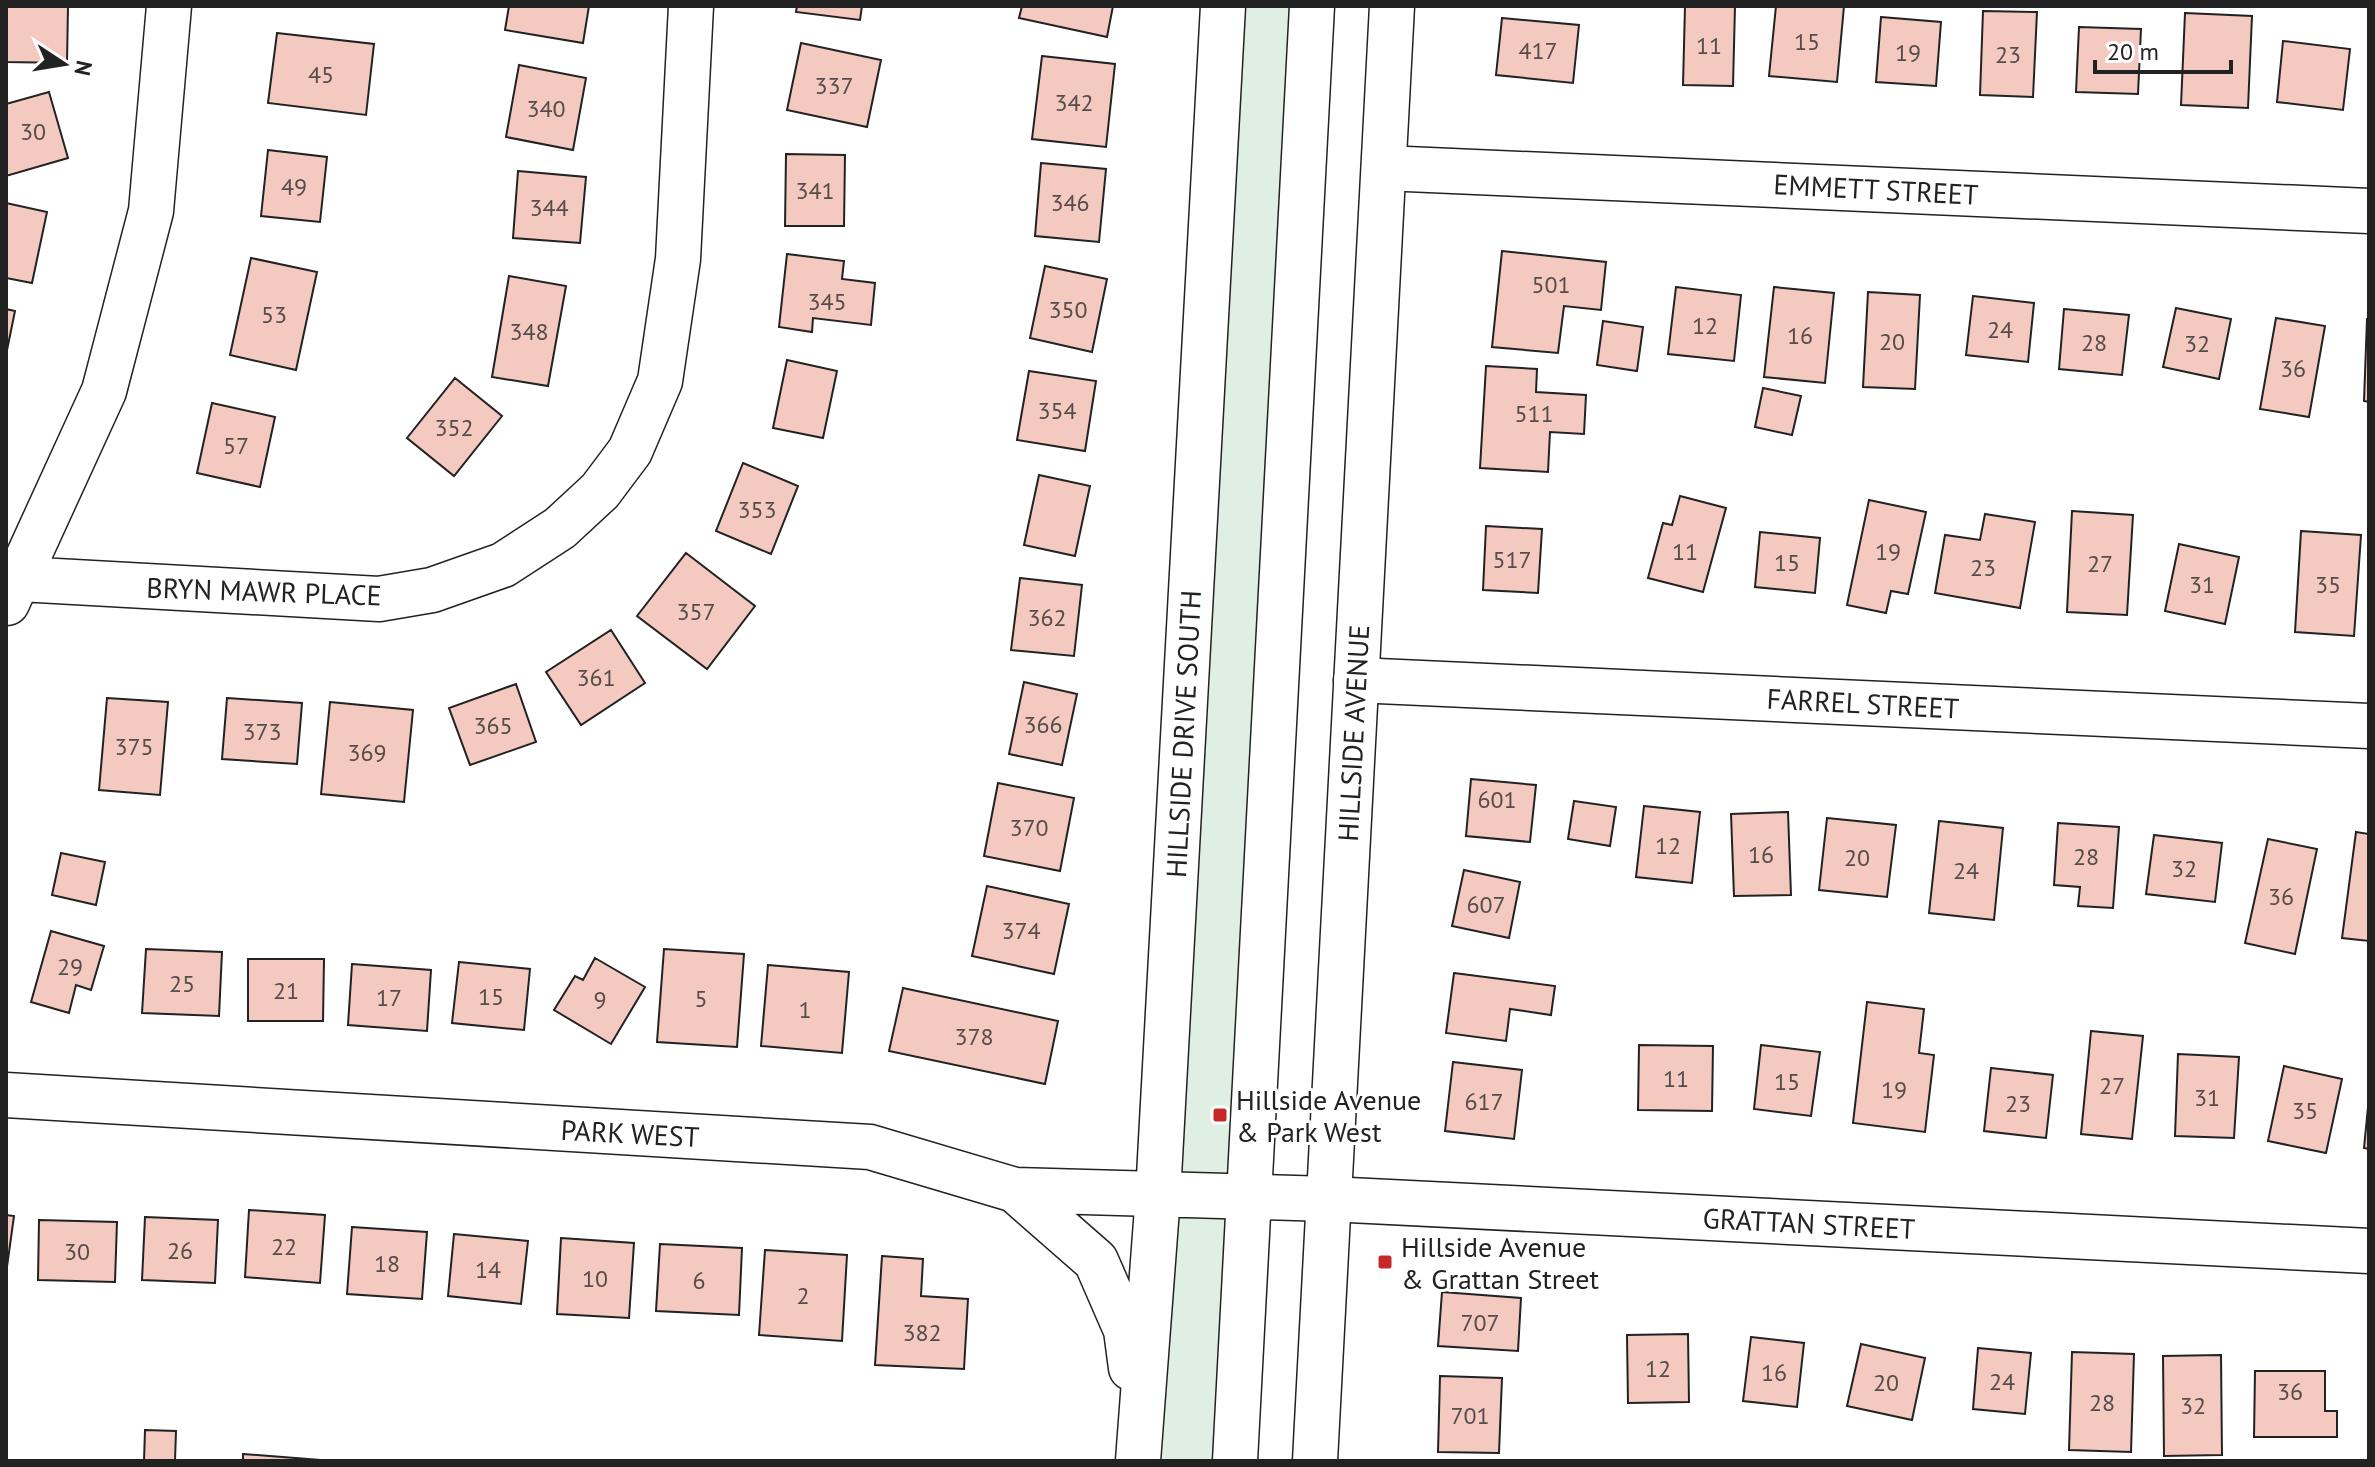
<svg xmlns="http://www.w3.org/2000/svg" width="2375" height="1467" font-family="'PT Sans',sans-serif">
	<style>
		.green { fill: #e0efe3; stroke: #6f6f6f; stroke-width: 2 }
		.building { fill: #f3c9c0; stroke: #222; stroke-width: 2 }
		.lines { fill: none; stroke-linecap: round; stroke-linejoin: round }
		.minor-casing { stroke: #222; stroke-width: 47 }
		.major-casing { stroke: #222; stroke-width: 47 }
		.minor { stroke: #fff; stroke-width: 44 }
		.major { stroke: #fff; stroke-width: 44 }
		.poi-dot { fill: #c62828; stroke: #fff; stroke-width: 3 }
		.labels { text-anchor: middle; dominant-baseline: central; stroke-width: 6; stroke-linejoin: round; paint-order: stroke }
		.number-label { font-size: 24px; fill: #564c4a }
		.street-label { font-size: 28px; fill: #222; stroke: #fff }
		.poi-label { font-size: 28px; fill: #222; stroke: #fff; text-anchor: start }
	</style>
	<rect width="100%" height="100%" fill="#fff"/>
	<path class="green" d="M1223 6H1312L1235 1461H1138Z"/>
	<path class="building" d="M6 6H68L67 63 6 62Z
		M509 6H589L583 43 505 30Z
		M797 6H862L860 20 796 12Z
		M1022 6H1113L1107 37 1019 18Z
		M1685 6H1735L1733 86 1683 85Z
		M1776 6H1844L1837 82 1769 76Z
		M1983 11 2037 12 2033 97 1980 95Z
		M2185 13 2252 16 2248 108 2181 105Z
		M1881 17 1941 22 1936 86 1876 82Z
		M1502 18 1579 25 1573 83 1496 75Z
		M2079 27 2141 29 2138 94 2076 92Z
		M277 33 374 44 366 115 268 103Z
		M2283 41 2350 49 2343 110 2277 102Z
		M801 43 881 60 867 127 787 110Z
		M1042 56 1115 64 1106 147 1032 139Z
		M519 65 586 78 573 150 506 137Z
		M49 92 68 158 6 176V104Z
		M268 150 327 157 320 222 261 216Z
		M786 154 845 155 844 226H785Z
		M1041 163 1106 169 1099 242 1035 236Z
		M518 171 586 177 580 243 513 238Z
		M6 203 47 212 32 283 6 278Z
		M1502 251 1606 262 1601 310 1564 306 1558 353 1492 347Z
		M787 254 844 261 842 279 875 283 871 325 813 318 812 332 779 327Z
		M251 258 317 272 296 370 230 355Z
		M1045 266 1107 279 1092 352 1030 338Z
		M509 276 566 286 548 386 492 377Z
		M1676 287 1741 295 1734 361 1668 354Z
		M1774 287 1834 293 1825 383 1764 377Z
		M1868 292 1920 295 1915 389 1863 387Z
		M1973 296 2034 303 2028 362 1966 355Z
		M2176 308 2231 319 2219 379 2163 367Z
		M6 309 15 311 6 355Z
		M2064 309 2129 315 2122 375 2059 369Z
		M2276 318 2325 326 2309 417 2260 409Z
		M2367 319H2369V402L2364 401Z
		M1603 321 1643 327 1637 371 1597 365Z
		M787 360 837 371 823 438 773 428Z
		M1486 366 1537 369 1536 392 1586 395 1584 434 1550 432 1548 472 1480 468Z
		M1029 371 1096 381 1085 451 1017 440Z
		M455 378 502 416 454 476 407 438Z
		M1763 388 1801 396 1792 435 1755 427Z
		M212 403 275 417 260 487 197 473Z
		M743 463 798 486 771 554 716 531Z
		M1039 475 1090 486 1075 556 1024 545Z
		M1680 496 1726 508 1703 592 1648 578 1663 523 1672 525Z
		M1869 500 1926 512 1908 594 1891 591 1886 613 1847 605Z
		M2072 511 2133 515 2127 615 2067 612Z
		M1985 514 2035 522 2020 608 1935 593 1945 535 1980 540Z
		M1486 526 1542 529 1538 593 1483 590Z
		M2301 531 2361 535 2354 636 2295 632Z
		M1760 532 1820 538 1815 593 1755 587Z
		M2179 544 2239 557 2225 624 2165 611Z
		M686 553 755 606 707 669 637 616Z
		M1020 578 1082 585 1074 656 1011 650Z
		M611 630 645 683 581 725 546 672Z
		M1024 682 1077 694 1062 765 1009 754Z
		M516 684 536 742 470 765 449 708Z
		M107 698 168 702 160 795 99 790Z
		M227 698 302 703 297 764 222 759Z
		M330 702 413 710 404 802 321 794Z
		M1471 779 1536 785 1530 842 1466 836Z
		M998 783 1074 798 1060 871 984 856Z
		M1574 801 1616 807 1610 846 1568 839Z
		M1644 806 1700 812 1692 883 1636 877Z
		M1788 812 1791 895 1734 896 1731 814Z
		M1827 818 1896 825 1887 897 1819 890Z
		M1939 821 2003 828 1994 920 1929 913Z
		M2058 823 2119 827 2113 908 2078 906 2080 887 2054 885Z
		M2356 832 2369 834V941L2342 938Z
		M2154 835 2222 843 2215 902 2146 894Z
		M2268 839 2317 849 2295 954 2245 943Z
		M61 853 105 862 96 905 52 895Z
		M1464 870 1520 882 1509 938 1452 926Z
		M987 886 1069 904 1054 974 972 956Z
		M51 931 104 946 91 990 76 985 69 1013 31 1002Z
		M146 949 222 952 219 1016 142 1013Z
		M664 949 744 954 737 1047 657 1042Z
		M595 958 645 987 611 1044 554 1010 575 976 583 980Z
		M248 959H324L323 1021H248Z
		M459 962 530 969 524 1030 452 1023Z
		M352 964 431 970 427 1031 348 1025Z
		M768 965 849 972 842 1053 761 1046Z
		M1454 973 1555 986 1551 1015 1510 1009 1506 1041 1446 1033Z
		M903 988 1058 1021 1045 1084 889 1051Z
		M1867 1002 1924 1009 1919 1053 1934 1055 1925 1132 1853 1123Z
		M2091 1031 2143 1036 2132 1139 2081 1134Z
		M1639 1045 1713 1046 1712 1111 1638 1110Z
		M1761 1045 1820 1052 1811 1116 1754 1109Z
		M2178 1054 2239 1057 2234 1138 2175 1136Z
		M1453 1062 1522 1070 1514 1139 1445 1131Z
		M2284 1066 2342 1079 2326 1153 2268 1141Z
		M1991 1068 2053 1075 2046 1138 1984 1131Z
		M2369 1097V1149L2364 1148Z
		M249 1210 325 1215 320 1283 245 1277Z
		M6 1215 14 1216 6 1274Z
		M145 1217 218 1220 215 1283 142 1280Z
		M39 1220 117 1222 115 1282 38 1280Z
		M352 1227 427 1232 422 1299 347 1294Z
		M454 1234 528 1241 521 1304 448 1296Z
		M561 1238 634 1243 629 1318 557 1314Z
		M660 1244 742 1248 739 1315 656 1311Z
		M765 1250 847 1255 842 1341 759 1335Z
		M882 1256 923 1259 921 1296 968 1299 964 1369 875 1365Z
		M1442 1292 1521 1298 1518 1351 1438 1346Z
		M1688 1334 1689 1402 1628 1403 1627 1335Z
		M1751 1337 1804 1343 1797 1407 1743 1401Z
		M1861 1344 1925 1358 1912 1420 1847 1406Z
		M1978 1348 2031 1353 2025 1414 1973 1409Z
		M2072 1352 2134 1354 2131 1452 2069 1450Z
		M2221 1355 2222 1455 2164 1456 2163 1356Z
		M2255 1371H2325V1411H2337V1437H2254Z
		M1440 1376 1502 1378 1499 1453 1438 1452Z
		M145 1430 176 1431 175 1461H144Z
		M243 1454 320 1460V1461H243Z"/>
	<g class="lines">
		<g class="minor-casing">
			<path id="minor" d="M1384 168 2369 211
				M20 579 379 599 432 590 503 565 560 528 600 491 630 451 660 381 678 259 691 6
				M7 603 104 391 151 211 169 6
				M1356 680 2369 726
				M6 1095 870 1147 1015 1190 1329 1199 2369 1251
				M1015 1190 1096 1261 1126 1330 1131 1368
				M1138 1461 1158 1195 1223 6"/>
		</g>
		<g class="major-casing">
			<path id="major" d="M1235 1461 1312 6
				M1315 1461 1392 6"/>
		</g>
		<use href="#minor" class="minor"/>
		<use href="#major" class="major"/>
	</g>
	<g class="poi-dot">
		<rect x="1212" y="1107" width="16" height="16" rx="4"/>
		<rect x="1377" y="1254" width="16" height="16" rx="4"/>
	</g>
	<g class="labels">
		<g class="number-label">
			<text x="1807" y="41">15</text>
			<text x="1709" y="45">11</text>
			<text x="1538" y="50">417</text>
			<text x="1908" y="52">19</text>
			<text x="2008" y="54">23</text>
			<text x="321" y="74">45</text>
			<text x="834" y="85">337</text>
			<text x="1074" y="102">342</text>
			<text x="546" y="108">340</text>
			<text x="33" y="131">30</text>
			<text x="294" y="186">49</text>
			<text x="815" y="190">341</text>
			<text x="1070" y="202">346</text>
			<text x="549" y="207">344</text>
			<text x="1551" y="284">501</text>
			<text x="827" y="301">345</text>
			<text x="1068" y="309">350</text>
			<text x="274" y="314">53</text>
			<text x="1705" y="325">12</text>
			<text x="2000" y="329">24</text>
			<text x="529" y="331">348</text>
			<text x="1800" y="335">16</text>
			<text x="1892" y="341">20</text>
			<text x="2094" y="342">28</text>
			<text x="2197" y="343">32</text>
			<text x="2293" y="368">36</text>
			<text x="1057" y="410">354</text>
			<text x="1534" y="413">511</text>
			<text x="454" y="427">352</text>
			<text x="236" y="445">57</text>
			<text x="757" y="509">353</text>
			<text x="1685" y="551">11</text>
			<text x="1888" y="551">19</text>
			<text x="1512" y="559">517</text>
			<text x="1787" y="562">15</text>
			<text x="2100" y="563">27</text>
			<text x="1983" y="567">23</text>
			<text x="2202" y="584">31</text>
			<text x="2328" y="584">35</text>
			<text x="696" y="611">357</text>
			<text x="1047" y="617">362</text>
			<text x="596" y="677">361</text>
			<text x="1043" y="724">366</text>
			<text x="493" y="725">365</text>
			<text x="262" y="731">373</text>
			<text x="134" y="746">375</text>
			<text x="367" y="752">369</text>
			<text x="1497" y="799">601</text>
			<text x="1029" y="827">370</text>
			<text x="1668" y="845">12</text>
			<text x="1761" y="854">16</text>
			<text x="2086" y="856">28</text>
			<text x="1857" y="857">20</text>
			<text x="2184" y="868">32</text>
			<text x="1966" y="870">24</text>
			<text x="2281" y="896">36</text>
			<text x="1486" y="904">607</text>
			<text x="1021" y="930">374</text>
			<text x="70" y="966">29</text>
			<text x="182" y="983">25</text>
			<text x="286" y="990">21</text>
			<text x="491" y="996">15</text>
			<text x="389" y="997">17</text>
			<text x="701" y="998">5</text>
			<text x="600" y="999">9</text>
			<text x="805" y="1009">1</text>
			<text x="974" y="1036">378</text>
			<text x="1676" y="1078">11</text>
			<text x="1787" y="1081">15</text>
			<text x="2112" y="1085">27</text>
			<text x="1894" y="1089">19</text>
			<text x="2207" y="1097">31</text>
			<text x="1484" y="1101">617</text>
			<text x="2018" y="1103">23</text>
			<text x="2305" y="1110">35</text>
			<text x="284" y="1246">22</text>
			<text x="180" y="1250">26</text>
			<text x="77" y="1251">30</text>
			<text x="387" y="1263">18</text>
			<text x="488" y="1269">14</text>
			<text x="595" y="1278">10</text>
			<text x="699" y="1280">6</text>
			<text x="803" y="1295">2</text>
			<text x="1480" y="1322">707</text>
			<text x="922" y="1332">382</text>
			<text x="1658" y="1368">12</text>
			<text x="1774" y="1372">16</text>
			<text x="2002" y="1381">24</text>
			<text x="1886" y="1382">20</text>
			<text x="2290" y="1391">36</text>
			<text x="2102" y="1402">28</text>
			<text x="2193" y="1405">32</text>
			<text x="1470" y="1415">701</text>
		</g>
		<g class="street-label">
			<text transform="translate(1876 189) rotate(3)">EMMETT STREET</text>
			<text transform="translate(264 591) rotate(2)">BRYN MAWR PLACE</text>
			<text transform="translate(1863 703) rotate(3)">FARREL STREET</text>
			<text transform="translate(1353 733) rotate(-87)">HILLSIDE AVENUE</text>
			<text transform="translate(1183 734) rotate(-87)">HILLSIDE DRIVE SOUTH</text>
			<text transform="translate(630 1133) rotate(3)">PARK WEST</text>
			<text transform="translate(1809 1223) rotate(3)">GRATTAN STREET</text>
		</g>
		<g class="poi-label">
			<text x="1236" y="1099">Hillside Avenue<tspan x="1236" dy="32">&amp; Park West</tspan></text>
			<text x="1401" y="1246">Hillside Avenue<tspan x="1401" dy="32">&amp; Grattan Street</tspan></text>
		</g>
	</g>
	<rect width="2375" height="1467" fill="none" stroke="#222222" stroke-width="16"/>
	<g transform="translate(64 64) rotate(102)" stroke="#ffffff" stroke-width="6" paint-order="stroke">
	<path d="M0-6L14 30L0 20L-14 30Z" fill="#222222"/>
	<text y="-12" font-size="22" font-weight="bold" text-anchor="middle" fill="#222222">N</text>
	</g>
	<path d="M2095 60v12h136v-12" fill="none" stroke="#222222" stroke-width="4"/>
	<text x="2107" y="60" font-size="24" fill="#222222" stroke="#ffffff" stroke-width="6" paint-order="stroke">20 m</text>
</svg>
